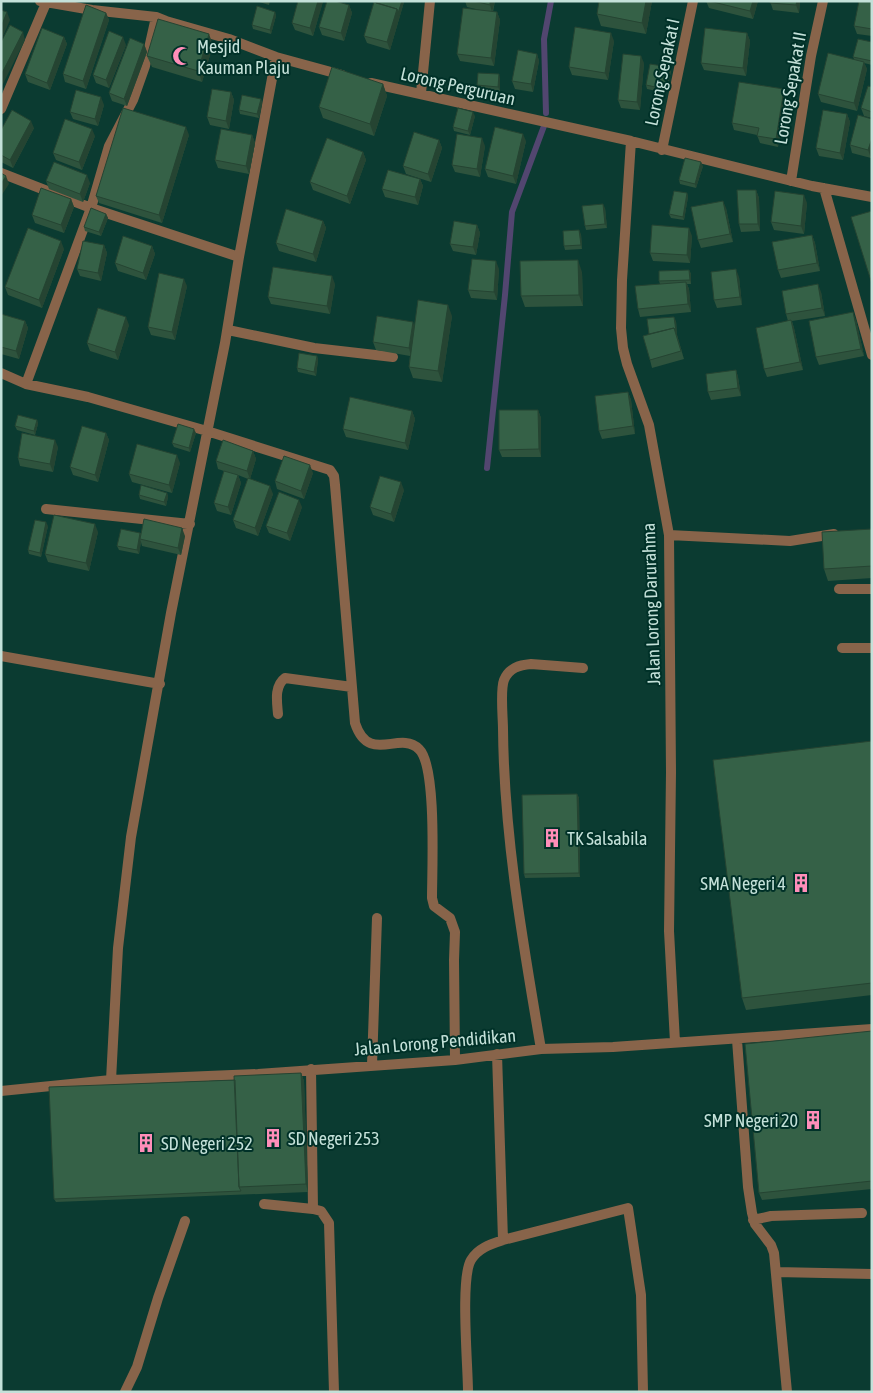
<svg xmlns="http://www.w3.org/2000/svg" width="873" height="1393" font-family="'Asap Condensed',sans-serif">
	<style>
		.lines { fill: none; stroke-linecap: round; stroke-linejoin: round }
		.stream { stroke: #524670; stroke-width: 6 }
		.street { stroke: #88644a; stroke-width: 10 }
		.wall { fill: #2e533d }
		.shaded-wall { fill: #254432 }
		.building { fill: #356147; stroke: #254432 }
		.labels { text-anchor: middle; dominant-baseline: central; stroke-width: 4; stroke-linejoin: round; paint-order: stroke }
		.poi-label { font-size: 18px; fill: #c4e1d9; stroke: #003128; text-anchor: start }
		.street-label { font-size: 18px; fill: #c4e1d9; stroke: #003128 }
	</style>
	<rect width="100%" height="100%" fill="#0b3b31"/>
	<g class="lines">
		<path class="stream" d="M546 113 544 39 551 1
			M487 468 505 295 512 212 544 126"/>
		<path class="street" d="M40 1 92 10 156 17 166 21 229 39 276 57 342 75
			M371 83 631 141 812 186 872 197
			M421 93 430 1
			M1 109 46 3
			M631 141 622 280 621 328 623 348 627 364 649 425 669 535 671 772 669 931 675 1042
			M662 150 693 1
			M1 173 91 208 239 257
			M791 181 811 56 823 1
			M824 188 872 355
			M228 330 314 348 393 357
			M1 373 26 384 88 397 207 431 330 470 334 476 335 485 355 723C369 765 399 730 419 749 437 766 432 871 432 898L434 906 450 918 455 932 454 960 455 1060
			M26 384 91 208 109 146 133 100 145 66 156 17
			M46 509 190 524
			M669 535 790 541 834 534
			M839 589H872
			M842 648H872
			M1 656 160 684
			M278 714C277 702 274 686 285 678L352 687
			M737 1040 748 1187 752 1213 755 1224 771 1245 774 1253 787 1392
			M541 1049C523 943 504 837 503 729 503 718 500 690 504 680 509 668 519 665 531 664L583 668
			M497 1054 503 1240
			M372 1065 377 918
			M311 1069 313 1209
			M111 1080 118 948 131 837 171 613 225 343 239 257 276 57
			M1 1091 111 1080 258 1074 455 1060 541 1049 613 1047 872 1029
			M264 1204 313 1209 321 1211 329 1223 334 1392
			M753 1220 771 1216 862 1213
			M776 1272 872 1274
			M125 1392 137 1367 158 1298 185 1221
			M468 1392C468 1366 460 1278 471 1260 478 1248 491 1244 503 1240L628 1208 641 1295 643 1392"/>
	</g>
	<path class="wall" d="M256 1H270L269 5Z
		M298 1H323L313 36 295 30 292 23Z
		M465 1H495L493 12H497L500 20 494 66 460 61 457 54 484 11 467 7Z
		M652 1 646 34 601 26 597 14Z
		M706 1H758L753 19 709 8Z
		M770 1H800L799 13 773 10Z
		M872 1V36L857 34 854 26Z
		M404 2 390 50 367 43 364 36 376 3Z
		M349 5 352 13 344 41 322 35 319 27Z
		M275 12 276 16 271 34 253 29 252 25Z
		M106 13 109 20 86 89 65 82 63 74Z
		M747 33 750 41 746 76 704 70 701 63Z
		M64 37 67 44 50 90 28 82 25 74Z
		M614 41 608 80 572 75 569 67Z
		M872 42V65L864 63 867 69 857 111 821 102 818 94 854 59 853 57Z
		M144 44 147 52 127 106 112 101 109 93Z
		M126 45 109 88 96 83 93 75Z
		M213 45 202 82 152 67 147 56Z
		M537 54 539 61 533 92 515 89 512 81Z
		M644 63 640 110 621 108 618 100Z
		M669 67 671 71 666 93 647 89 646 85Z
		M500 78V91L479 89 477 85Z
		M383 84 387 96 374 136 323 118 319 107Z
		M872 87V118L864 116 861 108Z
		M784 89 786 97 778 147 760 143 757 135 734 130 732 123Z
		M231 92 234 100 229 129 210 125 207 117Z
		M261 99 262 103 259 118 240 114 239 110Z
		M104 105 98 126 73 119 70 112Z
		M847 114 850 122 843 160 819 156 816 148Z
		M475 116 470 135 454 131 453 127Z
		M872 119V156L871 158 852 153 850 145Z
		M34 128 13 168 1 162V130Z
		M189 135 162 223 99 203 96 196Z
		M252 135 255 143 249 174 218 168 215 160Z
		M95 136 82 170 56 160 53 153Z
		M439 140 442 148 431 182 406 174 403 166Z
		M526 141 516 184 488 177 485 169Z
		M485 146 480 177 455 172 452 165Z
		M363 152 366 160 350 204 313 190 310 182Z
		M703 166 696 188 680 184 679 180Z
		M420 179 423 186 418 205 385 197 382 189Z
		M46 181 90 183 83 202 49 189Z
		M756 190 759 198 760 231 741 232 739 224Z
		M687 193 688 197 684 220 671 218 669 214Z
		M71 199 74 207 64 233 35 223 32 215Z
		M807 203 804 234 774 230 771 222Z
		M605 208 607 228 586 230 585 226Z
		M726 208 733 242 701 248 698 240Z
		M106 214 108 218 101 236 85 231 84 227Z
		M323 221 326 228 316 262 279 251 276 243Z
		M477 225 480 233 476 255 453 251 450 244Z
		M581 234 582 249 565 250 564 246Z
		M812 235 815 243 820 271 781 278 778 270Z
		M692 236 690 263 653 261 650 253Z
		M104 245 107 253 101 281 80 276 77 269Z
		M152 246 155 254 146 280 118 271 115 263Z
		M64 249 42 308 8 295 5 287Z
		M499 269 497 300 471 298 468 290Z
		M689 270 691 274V284H687L689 289 691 312 640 317 638 309 660 284 659 281Z
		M582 272 583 306 525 307 521 296Z
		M739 277 742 305 717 308 714 300Z
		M335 284 330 314 271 304 268 297Z
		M187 286 175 340 151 335 148 327Z
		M821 292 825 316 792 321 794 328 803 370 767 377 764 369 788 321 786 314Z
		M1 314 25 321 28 328 19 359 1 354Z
		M452 316 442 382 413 378 409 367 410 356 376 350 373 342 415 326Z
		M856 320 864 356 819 365 816 357Z
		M676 321 677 335 684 359 652 368 650 360 649 334Z
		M129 325 118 360 90 351 87 343Z
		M317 356 318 360 316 376 298 372 297 368Z
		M736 370 738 377 741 396 711 400 708 392Z
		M628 392 631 400 635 434 602 439 599 431Z
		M538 410 541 418V457H502L499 450Z
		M412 411 415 419 408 450 346 437 343 429Z
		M37 420 38 424 35 435 17 430 15 426Z
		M106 433 109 440 98 482 73 475 70 467Z
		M196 433 190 452 174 447 172 443Z
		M58 447 53 472 20 466 18 458Z
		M253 451 256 459 250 479 273 494 258 536 236 528 233 520 248 479 238 475 241 483 231 515 217 511 214 503 224 471 218 469 216 461Z
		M180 463 172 493 132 482 129 474Z
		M313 473 304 499 277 489 275 481Z
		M404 490 394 522 373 515 370 507Z
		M167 493 168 497 166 506 140 499 139 495Z
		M302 507 290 541 269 533 266 526Z
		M48 526 41 557 29 554 28 550Z
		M872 529V578L828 581 824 569Z
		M98 532 89 571 48 562 45 554Z
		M140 533 185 536 181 555 142 546 141 542 139 554 119 550 117 546Z
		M872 741V995L746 1010 742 998Z
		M577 794 579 798 580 877 525 878 524 874Z
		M872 1031V1189L762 1200 759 1193Z
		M301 1073 304 1081 308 1192 56 1202 54 1199 235 1080Z"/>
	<path class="shaded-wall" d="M318 1 323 2 313 36 310 28Z
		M402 1H404V2L390 50 387 42 397 9Z
		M490 1H495L492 12 490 5Z
		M646 1H652L646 34 642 23Z
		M753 1H758L753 19 750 11Z
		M797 1H800L799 13 796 5Z
		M349 5 352 13 344 41 341 33Z
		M7 12 10 20 1 41V27Z
		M275 12 276 16 271 34 270 30Z
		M497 12 500 20 494 66 491 58Z
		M106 13 109 20 86 89 83 81Z
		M23 32 25 40 1 88V75Z
		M611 33 614 41 608 80 605 73Z
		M747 33 750 41 746 76 743 68Z
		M209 34 213 45 202 82 198 71Z
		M64 37 67 44 50 90 47 83Z
		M123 37 126 45 109 88 106 80Z
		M144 44 147 52 127 106 124 99Z
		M537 54 539 61 533 92 531 84Z
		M641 56 644 63 640 110 637 102Z
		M864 62 867 69 857 111 854 103Z
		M669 67 671 71 666 93 665 89Z
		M499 74 500 78V91L498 87Z
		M383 84 387 96 374 136 370 124Z
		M784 89 786 97 778 147 776 139Z
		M231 92 234 100 229 129 226 121Z
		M101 97 104 105 98 126 95 119Z
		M261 99 262 103 259 118 257 114Z
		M473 112 475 116 470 135 468 131Z
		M847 114 850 122 843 160 840 153Z
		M31 121 34 128 13 168 10 160Z
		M186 127 189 135 162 223 159 215Z
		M92 129 95 136 82 170 79 162Z
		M523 134 526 141 516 184 513 176Z
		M252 135 255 143 249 174 246 166Z
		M482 138 485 146 480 177 477 169Z
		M872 138V156L871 158 868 150Z
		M439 140 442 148 431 182 428 174Z
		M363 152 366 160 350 204 347 196Z
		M701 162 703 166 696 188 695 184Z
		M87 175 90 183 83 202 80 194Z
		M6 176 9 184 1 196V184Z
		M420 179 423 186 418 205 415 197Z
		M756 190 759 198 760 231 758 224Z
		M687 193 688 197 684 220 683 217Z
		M804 195 807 203 804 234 801 226Z
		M71 199 74 207 64 233 61 225Z
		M723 201 726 208 733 242 730 234Z
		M603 204 605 208 607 228 605 224Z
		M106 214 108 218 101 236 99 232Z
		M323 221 326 228 316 262 313 254Z
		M477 225 480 233 476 255 473 247Z
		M689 228 692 236 690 263 687 255Z
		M579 230 581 234 582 249 581 245Z
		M812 235 815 243 820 271 817 263Z
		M61 241 64 249 42 308 39 300Z
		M104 245 107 253 101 281 98 273Z
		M152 246 155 254 146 280 143 273Z
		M578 260 582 272 583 306 579 295Z
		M496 261 499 269 497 300 494 292Z
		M736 269 739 277 742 305 740 297Z
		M689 270 691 274V284L690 280Z
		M332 276 335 284 330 314 327 306Z
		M184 279 187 286 175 340 172 332Z
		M686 282 689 289 691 312 688 304Z
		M818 284 821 292 825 316 822 308Z
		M448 305 452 316 442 382 438 371Z
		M853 312 856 320 864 356 861 349Z
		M126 317 129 325 118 360 115 352Z
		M674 317 676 321 677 335 684 359 674 328Z
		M791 320 794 328 803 370 800 362Z
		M25 321 28 328 19 359 16 351Z
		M413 322 416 330 411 356 409 348Z
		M317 356 318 360 316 376 314 372Z
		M736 370 738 377 741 396 738 388Z
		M628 392 631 400 635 434 633 426Z
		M538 410 541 418V457L539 449Z
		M412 411 415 419 408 450 405 443Z
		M37 420 38 424 35 435 34 431Z
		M194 429 196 433 190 452 189 448Z
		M106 433 109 440 98 482 95 475Z
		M55 440 58 447 53 472 50 464Z
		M253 451 256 459 250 479 247 471Z
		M177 455 180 463 172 493 169 485Z
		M310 465 313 473 304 499 301 491Z
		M238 475 241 483 231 515 228 507Z
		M401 482 404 490 394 522 391 514Z
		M270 486 273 494 258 536 255 528Z
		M167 493 168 497 166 506 164 502Z
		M299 500 302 507 290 541 287 533Z
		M46 522 48 526 41 557 40 553Z
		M95 524 98 532 89 571 86 563Z
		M182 528 185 536 181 555 178 548Z
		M140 533V539L141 542 139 554 137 550Z
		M577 794 579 798 580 877 579 873Z
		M301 1073 304 1081 308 1192 306 1184Z"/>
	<path class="building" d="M298 1H318L310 28 292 23Z
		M327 1H335L349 5 341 33 319 27Z
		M377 1H402L398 13 397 9 376 3Z
		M474 1H490V5Z
		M599 1H646L642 23 597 14Z
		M709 1H753L750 11Z
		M770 1H797L796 5 770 3Z
		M859 1H872V29L854 26Z
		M374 2 397 9 387 42 364 36Z
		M86 5 106 13 83 81 63 74Z
		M257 6 275 12 270 30 252 25Z
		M463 8 497 12 491 58 457 54Z
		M1 10 7 12 1 27Z
		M158 19 209 34 198 71 147 56Z
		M10 25 23 32 1 75V42Z
		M575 27 611 33 605 73 569 67Z
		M42 28 64 37 47 83 25 74Z
		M705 28 747 33 743 68 701 63Z
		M109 31 123 37 106 80 93 75Z
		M130 38 144 44 124 99 109 93Z
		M858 39 872 42V61L853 57Z
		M518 50 537 54 531 84 512 81Z
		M828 53 864 62 854 103 818 94Z
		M623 54 641 56 637 102 618 100Z
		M650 64 669 67 665 89 646 85Z
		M332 67 383 84 370 124 319 107Z
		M478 73 499 74 498 87 477 85Z
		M739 82 784 89 776 139 757 136 759 128 732 123Z
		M868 86 872 87V112L861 108Z
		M212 89 231 92 226 121 207 117Z
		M76 90 101 97 95 119 70 112Z
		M242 95 261 99 257 114 239 110Z
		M123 108 186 127 159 215 96 196Z
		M458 108 473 112 468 131 453 127Z
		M12 110 31 121 10 160 1 155V130Z
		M823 110 847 114 840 153 816 148Z
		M858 115 872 119V138L868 150 850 145Z
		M65 119 92 129 79 162 53 153Z
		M495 127 523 134 513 176 485 169Z
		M221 129 252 135 246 166 215 160Z
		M414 132 439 140 428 174 403 166Z
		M457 134 482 138 477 169 452 165Z
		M327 138 363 152 347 196 310 182Z
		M685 158 701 162 695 184 679 180Z
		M54 162 87 175 80 194 46 181Z
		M388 170 420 179 415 197 382 189Z
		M1 173 6 176 1 184Z
		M41 188 71 199 61 225 32 215Z
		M737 190H756L758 224H739Z
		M674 191 687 193 683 217 669 214Z
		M775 191 804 195 801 226 771 222Z
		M723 201 730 234 698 240 691 207Z
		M603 204 605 224 585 226 582 206Z
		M91 208 106 214 99 232 84 227Z
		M286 209 323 221 313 254 276 243Z
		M872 211V284L851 217Z
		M454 221 477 225 473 247 450 244Z
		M652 225 689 228 687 255 650 253Z
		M28 228 61 241 39 300 5 287Z
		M579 230 581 245 564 246 563 231Z
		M812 235 817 263 778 270 772 242Z
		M123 236 152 246 143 273 115 263Z
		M83 241 104 245 98 273 77 269Z
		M472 259 496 261 494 292 468 290Z
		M578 260 579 295 521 296 520 261Z
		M273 267 332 276 327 306 268 297Z
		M736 269 740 297 714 300 711 272Z
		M689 270 690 280 659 281V271Z
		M159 273 184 279 172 332 148 327Z
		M686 282 688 304 638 309 635 286Z
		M818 284 822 308 786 314 782 291Z
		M418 300 448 305 438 371 409 367Z
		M98 308 126 317 115 352 87 343Z
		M853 312 861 349 816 357 809 321Z
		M1 314 25 321 16 351 1 347Z
		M377 316 413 322 409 348 373 342Z
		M674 317 676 331 674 328 653 333 649 334 647 319Z
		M791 320 800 362 764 369 756 328Z
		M674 328 681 351 650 360 643 336Z
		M299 353 317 356 314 372 297 368Z
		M736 370 738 388 708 392 706 374Z
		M628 392 633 426 599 431 595 396Z
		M350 397 412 411 405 443 343 429Z
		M499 410H538L539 449 499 450Z
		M18 415 37 420 34 431 15 426Z
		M178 424 194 429 189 448 172 443Z
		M82 426 106 433 95 475 70 467Z
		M22 433 55 440 50 464 18 458Z
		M223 440 253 451 247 471 216 461Z
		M137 444 177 455 169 485 129 474Z
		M284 456 310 465 301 491 275 481Z
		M224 471 238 475 228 507 214 503Z
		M380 476 401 482 391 514 370 507Z
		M248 478 270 486 255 528 233 520Z
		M141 485 167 493 164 502 139 495Z
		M279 492 299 500 287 533 266 526Z
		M54 515 95 524 86 563 45 554Z
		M144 519 182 528 178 548 140 539Z
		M35 520 46 522 40 553 28 550Z
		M121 529 140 533 137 550 117 546Z
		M872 529V566L824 569 822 532Z
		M872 741V983L742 998 713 760Z
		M577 794 579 873 524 874 522 795Z
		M872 1031V1181L759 1193 745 1044Z
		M301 1073 306 1184 239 1187 234 1076Z
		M235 1080 239 1187 241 1191 54 1199 49 1087Z"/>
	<defs>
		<g id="mosque-bare" transform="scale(1.5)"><path d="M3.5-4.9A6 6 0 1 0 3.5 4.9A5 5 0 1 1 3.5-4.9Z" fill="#ff8eb9" stroke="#003128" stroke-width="2.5" paint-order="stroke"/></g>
		<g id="building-bare" transform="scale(1.5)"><path d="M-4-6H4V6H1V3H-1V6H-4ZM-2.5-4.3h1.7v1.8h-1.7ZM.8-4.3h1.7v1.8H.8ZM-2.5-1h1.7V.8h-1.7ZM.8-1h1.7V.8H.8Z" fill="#ff8eb9" stroke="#003128" stroke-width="2.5" paint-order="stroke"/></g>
	</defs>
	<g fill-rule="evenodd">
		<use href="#mosque-bare" x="182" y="56"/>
		<use href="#building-bare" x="552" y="838"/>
		<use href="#building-bare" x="801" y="883"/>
		<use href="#building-bare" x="813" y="1120"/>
		<use href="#building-bare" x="273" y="1138"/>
		<use href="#building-bare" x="146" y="1143"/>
	</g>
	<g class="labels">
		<g class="poi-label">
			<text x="197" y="46">Mesjid<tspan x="197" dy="21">Kauman Plaju</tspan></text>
			<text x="567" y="838">TK Salsabila</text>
			<text x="786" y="883" text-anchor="end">SMA Negeri 4</text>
			<text x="798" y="1120" text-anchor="end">SMP Negeri 20</text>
			<text x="288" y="1138">SD Negeri 253</text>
			<text x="161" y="1143">SD Negeri 252</text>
		</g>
		<g class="street-label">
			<text transform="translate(662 72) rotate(-78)">Lorong Sepakat I</text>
			<text transform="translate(458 86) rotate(13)">Lorong Perguruan</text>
			<text transform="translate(790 88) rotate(-80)">Lorong Sepakat II</text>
			<text transform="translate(651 604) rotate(-92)">Jalan Lorong Darurahma</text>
			<text transform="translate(435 1042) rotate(-5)">Jalan Lorong Pendidikan</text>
		</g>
	</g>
	<rect width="873" height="1393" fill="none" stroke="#c4e1d9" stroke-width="5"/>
</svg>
